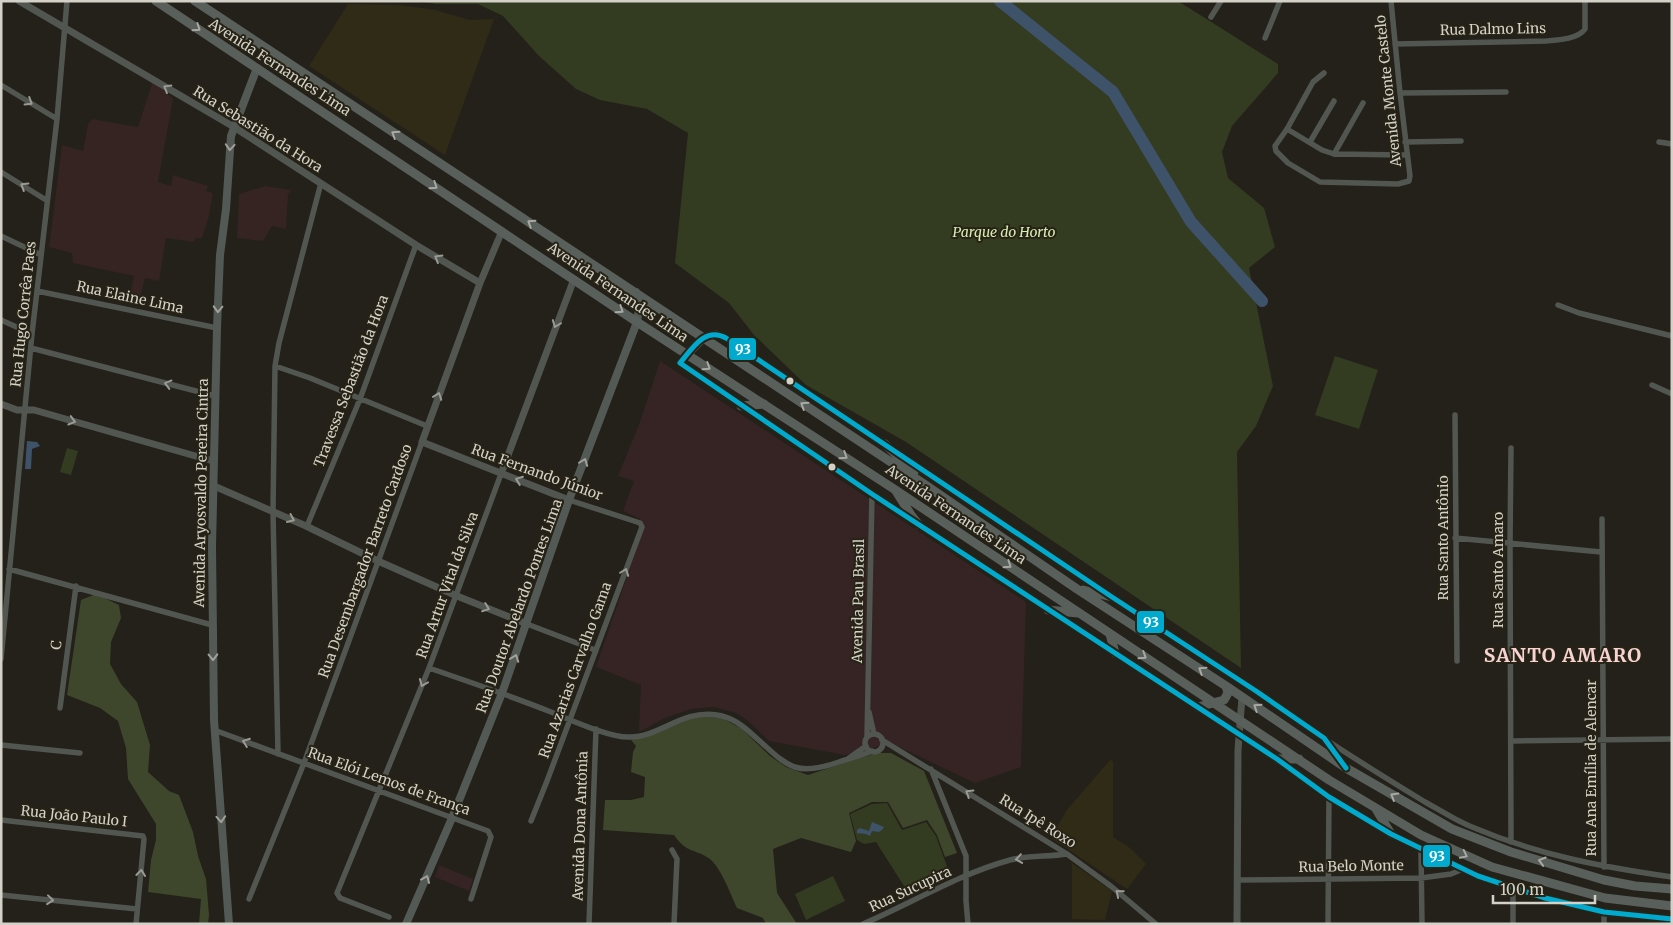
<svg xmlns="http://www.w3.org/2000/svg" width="1673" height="925" font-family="Merriweather,serif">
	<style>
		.commercial { fill: #352423 }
		.built { fill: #302b17 }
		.medical { fill: #352422 }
		.green { fill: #333b21 }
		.forest { fill: #3e472b }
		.water { fill: #3e536a }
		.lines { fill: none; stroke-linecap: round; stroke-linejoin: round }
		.river { stroke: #3e536a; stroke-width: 12 }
		.minor { stroke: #525651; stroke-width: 5.5 }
		.tertiary { stroke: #525651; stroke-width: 7 }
		.secondary { stroke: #535954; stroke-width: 8 }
		.trunk { stroke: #595f5a; stroke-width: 9 }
		.bus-1-casing { stroke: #272315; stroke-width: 9 }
		.bus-1 { stroke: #00a9ce; stroke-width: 5 }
		.oneway { stroke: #a8a9a2 }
		.oneway2 { stroke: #999a92 }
		.oneway3 { stroke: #a0a19a }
		.bus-dot { fill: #d3d1c8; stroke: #272315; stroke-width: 2 }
		.labels { text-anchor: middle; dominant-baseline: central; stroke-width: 4; stroke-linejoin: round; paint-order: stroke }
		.street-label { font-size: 14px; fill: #d3d1c8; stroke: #272315 }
		.park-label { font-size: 14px; font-style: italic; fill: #d6ecb1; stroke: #272315 }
		.district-label { font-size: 19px; font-weight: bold; letter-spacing: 1px; fill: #f7d3d3; stroke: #272315 }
		.line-badge { stroke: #272315; stroke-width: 2 }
		.badge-label { font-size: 14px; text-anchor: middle; font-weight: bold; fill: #fff }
	</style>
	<rect width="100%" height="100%" fill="#232119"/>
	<path class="commercial" d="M660 361 1026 602 1021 767 975 783 891 743 845 755 769 741 747 720 736 713 714 707 691 709 665 718 639 732 641 685 596 667 642 533V524L640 519 623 511 634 481 618 476 640 422Z
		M439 865 473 879 469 891 435 877Z"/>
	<path class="built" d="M348 4 401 5 435 10 470 20 494 19 445 155 309 66Z
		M1110 760 1113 761V837L1130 848 1146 864 1127 889 1051 838 1066 811Z
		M1072 863 1112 891 1105 920 1072 919Z"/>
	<path class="medical" d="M153 81 173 99 158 182 171 186 173 175 208 186 206 191 213 193 209 216 202 238H196L194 242 166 238 159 281 145 278 139 302 129 300 134 276 73 263 72 253 49 247 62 145 83 151 88 124 92 119 138 127Z
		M265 186 291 190 288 195 286 229 272 226 263 241 237 238 239 194Z"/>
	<path class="green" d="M418 1H1178L1278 64V73L1232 126 1222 152 1228 178 1264 208 1275 247 1249 268 1273 386 1256 426 1237 452 1241 668 906 442 806 385 754 335 729 303 675 263 688 133 647 109 600 100 576 89 539 56 503 16 478 4H436Z
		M1335 356 1378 370 1359 429 1315 415Z
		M67 448 78 451 71 475 60 472Z
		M887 803 902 830 926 822 936 836 949 872 910 890 904 886 876 842 864 844 857 840 850 814 872 804Z
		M833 876 845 901 806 920 795 894Z"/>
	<path class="forest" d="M96 594 119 605 121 618 111 642 110 664 121 684 137 702 150 745 148 772 169 791 179 795 193 832 198 856 206 879 209 915 208 924H199L201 899 148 892 151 860 156 840V824L128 779 126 748 118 721 100 708 67 695 81 600Z
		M700 716 722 718 742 729 770 756 786 767 808 775 850 761 878 753H891L924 771 957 853 945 857 937 835 927 820 903 828 888 802H872L849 813 856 841 851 852 801 838 773 849 777 893 797 924H766L763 918 737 908C731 895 721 868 710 859 694 848 687 854 674 835L603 830 605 800H631L644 797 645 777 631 772 633 752 636 746 631 740C654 733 676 723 700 716Z"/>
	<path class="water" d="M27 441 37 442 40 446 32 449 31 469H25Z
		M872 822 884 827 882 830 879 832 872 831 870 836 866 834 857 833V830L860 828 869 831Z"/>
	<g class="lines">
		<path class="river" d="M1000 1 1113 92 1191 222 1262 301"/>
		<path class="minor" d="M1211 17 1221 1
			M1265 38 1280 1
			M1395 44 1546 41C1559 40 1578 39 1585 29V1
			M1324 73 1313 82 1287 129 1275 146 1276 151 1288 163 1320 182 1398 184 1409 181 1410 176 1400 93 1391 1
			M1 85 57 119
			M1400 93 1506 92
			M1287 129 1322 150 1334 154 1406 155
			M1310 142 1334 101
			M1405 142 1461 141
			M1659 142 1672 144
			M1334 154 1363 103
			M1 172 46 200
			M1 236 41 255
			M37 291 217 328
			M1558 305 1579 313 1672 336
			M1 320 32 334
			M703 338 716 333 726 338 888 446
			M31 348 215 396
			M687 354 680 363 872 494 1277 759 1329 797 1391 834 1478 876 1545 898 1604 912 1672 919
			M275 366 310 378 427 426
			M1652 385 1672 394
			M1455 415 1457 661
			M900 454 1112 597 1256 691 1324 738 1344 764
			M1602 519 1604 867
			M307 526 360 399 416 245
			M1455 538 1601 552
			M9 569 212 625
			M527 624 595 650
			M1 659 32 334 57 119 67 1
			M429 668C470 682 511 696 551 712 571 720 610 738 630 737 660 737 682 709 717 715 732 717 743 726 753 735 787 765 793 778 839 762 850 758 861 756 872 751
			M60 708 76 586
			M869 712 874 734
			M214 730 488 831 491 837 471 899
			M865 743a9 9 0 1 1 18 0a9 9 0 1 1-18 0Z
			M867 737 872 494
			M882 740 1067 854 1112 887 1156 924
			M1328 741C1360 762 1392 782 1425 802 1440 810 1456 821 1472 827 1538 855 1602 867 1672 877
			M1512 741 1672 739
			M1 745 80 753
			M278 754 273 511 275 366 279 343 321 183
			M849 758 866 746
			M931 769 966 856V901L968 924
			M1 820 143 836 144 839 136 924
			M531 821 547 781 642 527 640 523 634 521 569 500
			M1511 842 1510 544 1511 448
			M1421 849 1422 924
			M672 850 677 859 674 924
			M1238 880 1421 878 1451 874 1463 869
			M1513 887V924
			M1 895 137 909
			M249 899 304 763 422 442
			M1604 912V924
			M389 917 340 898 337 893 429 668 501 474
			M589 924 596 729
			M863 924C912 903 959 874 1010 860 1029 855 1048 857 1067 854
			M1328 924 1329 797"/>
		<path class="tertiary" d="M19 1 234 127 416 245 480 283
			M502 231 480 283 422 442 569 500
			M1 404 17 410H34L213 461
			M501 474 574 279
			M214 486 306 526 378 561 457 596 527 624
			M1237 924 1238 750 1242 697"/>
		<path class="secondary" d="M229 924 214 720 212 547 217 328 220 255 226 209 231 136 257 68
			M406 924 452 818 502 693 569 500 637 322 639 308 636 292"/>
		<path class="trunk" d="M156 1 637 322 894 489 1329 780 1421 835 1492 867 1605 898 1672 906
			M195 1 924 484 1077 589 1226 686 1346 768 1452 829 1511 852 1604 880 1635 886 1672 889
			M687 354 703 338
			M741 406 764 404
			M885 444 914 472
			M896 491 911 515 919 525
			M1083 590 1112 597
			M1048 610 1078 613
			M1110 634 1115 653
			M1198 707 1224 700 1228 693 1226 686
			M1277 759H1299
			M1376 809 1391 834"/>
		<g class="bus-1-casing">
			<path id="bus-1" d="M1346 768 1324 738 1256 691 1112 597 726 338C705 326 692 349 680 363L872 494 1277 759 1329 797 1391 834 1478 876 1545 898 1604 912 1672 919"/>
		</g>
		<use href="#bus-1" class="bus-1"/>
	</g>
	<defs><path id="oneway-chevron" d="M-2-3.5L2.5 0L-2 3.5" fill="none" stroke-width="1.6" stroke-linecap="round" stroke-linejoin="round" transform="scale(1.25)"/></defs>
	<g class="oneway">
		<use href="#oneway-chevron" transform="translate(197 28) rotate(34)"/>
		<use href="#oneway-chevron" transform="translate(395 134) rotate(-147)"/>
		<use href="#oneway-chevron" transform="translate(434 186) rotate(34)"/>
		<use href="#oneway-chevron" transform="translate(531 223) rotate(-147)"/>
		<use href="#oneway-chevron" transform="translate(620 310) rotate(34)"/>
		<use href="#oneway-chevron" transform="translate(707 367) rotate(33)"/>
		<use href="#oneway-chevron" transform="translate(804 405) rotate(-147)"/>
		<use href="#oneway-chevron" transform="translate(844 456) rotate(33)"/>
		<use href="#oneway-chevron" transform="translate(1008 565) rotate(34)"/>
		<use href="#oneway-chevron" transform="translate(1143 656) rotate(33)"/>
		<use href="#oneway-chevron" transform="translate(1202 670) rotate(-147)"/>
		<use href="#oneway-chevron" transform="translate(1257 707) rotate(-146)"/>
		<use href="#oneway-chevron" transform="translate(1394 796) rotate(-149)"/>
		<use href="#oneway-chevron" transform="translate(1464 855) rotate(26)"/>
		<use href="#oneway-chevron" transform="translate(1542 861) rotate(-163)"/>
	</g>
	<g class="oneway2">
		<use href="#oneway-chevron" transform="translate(167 88) rotate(-150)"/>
		<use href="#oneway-chevron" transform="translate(29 102) rotate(32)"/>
		<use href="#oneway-chevron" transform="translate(24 186) rotate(-148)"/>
		<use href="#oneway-chevron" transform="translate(438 258) rotate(-149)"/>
		<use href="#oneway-chevron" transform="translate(556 324) rotate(111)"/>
		<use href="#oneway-chevron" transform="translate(168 384) rotate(-165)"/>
		<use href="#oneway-chevron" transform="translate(438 396) rotate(-70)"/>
		<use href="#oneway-chevron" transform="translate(72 421) rotate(16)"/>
		<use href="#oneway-chevron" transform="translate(519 480) rotate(-159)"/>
		<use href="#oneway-chevron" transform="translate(291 519) rotate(24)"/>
		<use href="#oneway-chevron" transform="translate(625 572) rotate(-69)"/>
		<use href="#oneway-chevron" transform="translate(486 608) rotate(21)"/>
		<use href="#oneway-chevron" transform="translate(423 683) rotate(112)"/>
		<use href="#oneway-chevron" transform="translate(246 742) rotate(-160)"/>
		<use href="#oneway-chevron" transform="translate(969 793) rotate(-148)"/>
		<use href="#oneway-chevron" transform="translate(1019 859) rotate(172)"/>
		<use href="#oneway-chevron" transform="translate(141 873) rotate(-84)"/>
		<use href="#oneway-chevron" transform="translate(1119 893) rotate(-140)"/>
		<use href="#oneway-chevron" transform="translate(50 900) rotate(6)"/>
	</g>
	<g class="oneway3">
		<use href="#oneway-chevron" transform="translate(230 147) rotate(94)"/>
		<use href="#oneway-chevron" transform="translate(218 309) rotate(92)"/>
		<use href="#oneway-chevron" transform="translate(584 462) rotate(-69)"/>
		<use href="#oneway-chevron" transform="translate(213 657) rotate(89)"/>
		<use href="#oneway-chevron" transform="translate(515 658) rotate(-70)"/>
		<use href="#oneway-chevron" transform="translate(221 819) rotate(86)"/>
		<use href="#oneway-chevron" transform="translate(426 879) rotate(-67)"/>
	</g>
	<g class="bus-dot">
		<circle cx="790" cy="381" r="4.5"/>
		<circle cx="832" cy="467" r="4.5"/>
	</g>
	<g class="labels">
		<g class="street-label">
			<text transform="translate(1493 29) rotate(-1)">Rua Dalmo Lins</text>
			<text transform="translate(280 67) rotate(33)">Avenida Fernandes Lima</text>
			<text transform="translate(1388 91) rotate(-96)">Avenida Monte Castelo</text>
			<text transform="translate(258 129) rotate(32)">Rua Sebastião da Hora</text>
			<text transform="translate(618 292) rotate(34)">Avenida Fernandes Lima</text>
			<text transform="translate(130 297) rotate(12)">Rua Elaine Lima</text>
			<text transform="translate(23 314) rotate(-84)">Rua Hugo Corrêa Paes</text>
			<text transform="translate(351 381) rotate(-69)">Travessa Sebastião da Hora</text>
			<text transform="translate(537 472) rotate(20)">Rua Fernando Júnior</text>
			<text transform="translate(201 493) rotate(-89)">Avenida Aryosvaldo Pereira Cintra</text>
			<text transform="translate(956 514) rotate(34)">Avenida Fernandes Lima</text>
			<text transform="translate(1443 538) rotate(-90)">Rua Santo Antônio</text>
			<text transform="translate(365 561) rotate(-70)">Rua Desembargador Barreto Cardoso</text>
			<text transform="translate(1498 570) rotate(-90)">Rua Santo Amaro</text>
			<text transform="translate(447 585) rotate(-70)">Rua Artur Vital da Silva</text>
			<text transform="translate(858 601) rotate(-89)">Avenida Pau Brasil</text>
			<text transform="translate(519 606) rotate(-70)">Rua Doutor Abelardo Pontes Lima</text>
			<text transform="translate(56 645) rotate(-83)">C</text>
			<text transform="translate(575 670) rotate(-70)">Rua Azarias Carvalho Gama</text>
			<text transform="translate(1591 768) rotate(-90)">Rua Ana Emília de Alencar</text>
			<text transform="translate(389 781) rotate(20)">Rua Elói Lemos de França</text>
			<text transform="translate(74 816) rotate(6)">Rua João Paulo I</text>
			<text transform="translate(1038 821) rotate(32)">Rua Ipê Roxo</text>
			<text transform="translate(580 826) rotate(-88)">Avenida Dona Antônia</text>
			<text transform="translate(1351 866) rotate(-1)">Rua Belo Monte</text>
			<text transform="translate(910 889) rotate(-25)">Rua Sucupira</text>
		</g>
		<g class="park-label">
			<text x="1004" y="232">Parque do Horto</text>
		</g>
		<g class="district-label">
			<text x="1563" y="655">SANTO AMARO</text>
		</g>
	</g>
	<g class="line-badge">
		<rect x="728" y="337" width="29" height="24" rx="5" fill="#00a9ce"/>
		<rect x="1136" y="610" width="29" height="24" rx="5" fill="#00a9ce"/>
		<rect x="1422" y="844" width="29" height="24" rx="5" fill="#00a9ce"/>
	</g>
	<g class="badge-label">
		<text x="743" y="354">93</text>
		<text x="1151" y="627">93</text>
		<text x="1437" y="861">93</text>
	</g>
	<rect width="1673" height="925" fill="none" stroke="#d3d1c8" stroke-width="5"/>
	<path d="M1493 895v8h102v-8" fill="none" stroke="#d3d1c8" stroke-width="2.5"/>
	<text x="1500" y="895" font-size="15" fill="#d3d1c8" stroke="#272315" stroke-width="4" paint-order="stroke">100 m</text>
</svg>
